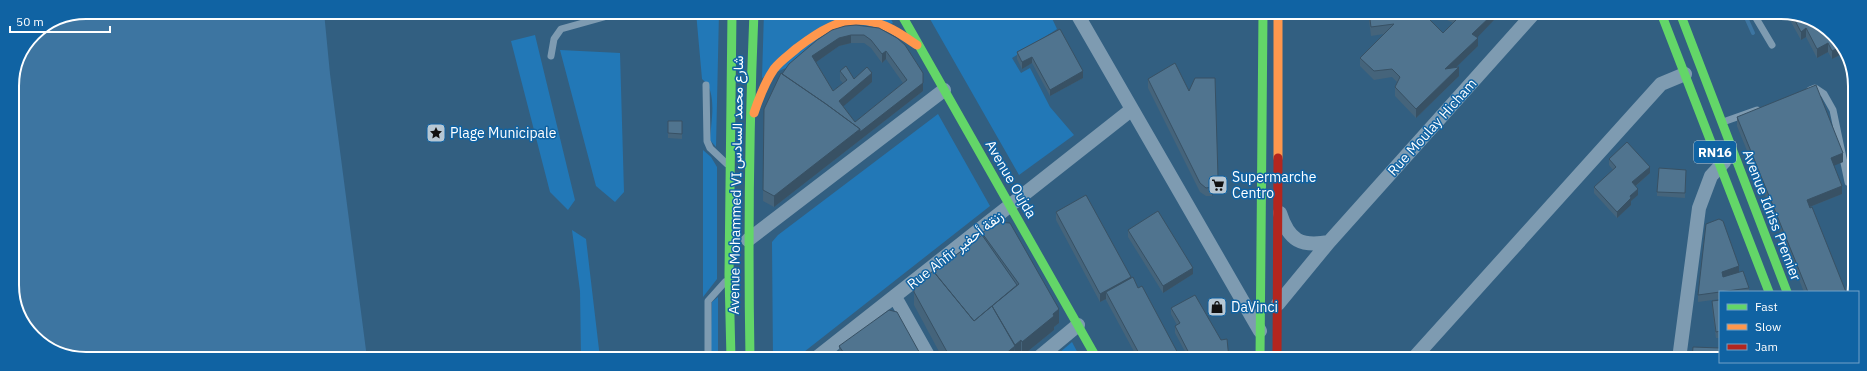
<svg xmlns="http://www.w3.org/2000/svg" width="1867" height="371" font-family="'IBM Plex Sans',Vazirmatn,sans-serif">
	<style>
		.green { fill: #2278b7 }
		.water { fill: #3d75a1 }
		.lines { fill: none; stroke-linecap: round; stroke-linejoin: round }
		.stream { stroke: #3d75a1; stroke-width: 4 }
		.lane { stroke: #7e9bb1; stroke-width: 7 }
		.street { stroke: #7e9bb1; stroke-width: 14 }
		.fast { stroke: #63d668; stroke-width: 9 }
		.slow { stroke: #ff974d; stroke-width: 9 }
		.jam { stroke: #b3261e; stroke-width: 9 }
		.wall { fill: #45647b; fill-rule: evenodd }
		.shaded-wall { fill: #385164 }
		.building { fill: #50748f; stroke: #385164; fill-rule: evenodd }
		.labels { text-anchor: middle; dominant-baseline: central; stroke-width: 3; stroke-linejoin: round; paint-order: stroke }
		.shield { fill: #1063a3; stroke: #b7d0e3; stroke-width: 1 }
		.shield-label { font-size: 13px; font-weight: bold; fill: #fff }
		.street-label { font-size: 14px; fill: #fff; stroke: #1063a3 }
		.poi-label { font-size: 14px; fill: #fff; stroke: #1063a3; text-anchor: start }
		.rim { fill: none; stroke: #fff; stroke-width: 2 }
	</style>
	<rect width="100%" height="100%" fill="#325f81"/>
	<path class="green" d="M696 12H719L716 147 710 140C711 122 718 90 702 79Z
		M764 12H887L893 23 762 78Z
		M926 12H1049L1057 29 1012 58 1021 73 1030 68 1050 107 1074 135 1019 175Z
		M535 35 575 200 568 210 550 192 511 41Z
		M560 50 620 53 624 192 615 202 596 186Z
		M938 114 990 206 795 359H773L772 242 778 235Z
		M703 150 711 157 717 167V279L703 297Z
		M572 230 586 239 600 358H581L580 291Z
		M718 297V359H710L712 302Z
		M1072 342 1081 359H1052Z"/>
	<path class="water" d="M86 12H324L330 74 367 358H76L37 341 14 304 12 85 18 57 34 33 58 18Z"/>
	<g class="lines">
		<path class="stream" d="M1744 13 1753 33"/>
		<path class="lane" d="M1753 13 1772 45
			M551 56 554 39 561 29 622 12
			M706 85 707 141 710 148 727 164
			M1810 90 1815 88 1824 94 1833 110 1848 182
			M1723 122 1757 110
			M708 358V301L725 282"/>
		<path class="street" d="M1076 12 1260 331
			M1280 213C1289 241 1301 247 1329 242
			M748 240 944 90
			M895 297 930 359
			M1278 304 1329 242 1534 13
			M815 359 1131 110
			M1037 359 1078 325
			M1413 359 1661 84 1685 74
			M1679 359 1699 208 1711 176 1724 162"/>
		<path class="fast" d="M900 12 1097 359
			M1661 13 1769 292
			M1680 13 1787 292
			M731 359 729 275 732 12
			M750 359C748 243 749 128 754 12
			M1260 359 1263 12"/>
		<path class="slow" d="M754 113C759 98 765 82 774 69 780 61 789 55 797 48 818 32 840 17 868 21 887 24 902 35 917 45
			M1278 158V12"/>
		<path class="jam" d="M1277 359 1278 158"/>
	</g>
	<path class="wall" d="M1368 12 1408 13V15L1443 33 1453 23 1445 19V13H1494V20L1477 37 1478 46 1455 68 1459 76 1416 118 1395 96V87L1397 82 1392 77 1374 80 1360 66V58L1384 34 1371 36Z
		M1786 13H1791L1833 33 1844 53 1832 59 1828 52 1817 58 1806 37 1801 40Z
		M845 26 905 45 923 91 774 207 763 201 764 109 782 74ZM851 43H864L871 48 882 63 886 59 903 83 855 122 843 106 872 82 854 79 840 71V80L843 83 833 91 816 62 839 46Z
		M1060 29 1083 78 1050 96 1032 63 1022 69 1017 59V52Z
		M1148 79 1218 185 1216 192 1212 196H1206L1200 192 1148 88Z
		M1737 117 1843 162 1834 165 1842 194 1810 207 1846 292H1804L1737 126Z
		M668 121H682V139L668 138Z
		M1609 159 1650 173 1636 186 1638 195 1631 201V205L1617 218 1594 193V187L1613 170 1609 165Z
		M1686 174 1685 198 1657 196V192Z
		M1056 212 1131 278 1138 288 1181 359H1138L1106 300V299L1100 302 1056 220Z
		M1128 230 1193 274 1163 293 1128 237Z
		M982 233 1059 323 1054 327V330L1022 356 1021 354 1014 359H943L914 305V292L934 272 982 235Z
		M1739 272 1749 288V292H1720V299L1698 302V295Z
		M1720 300V338H1716L1712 308V301Z
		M1171 308 1229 359H1189L1175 333V326L1177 325 1171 314Z
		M839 346 923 359H839Z"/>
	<path class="shaded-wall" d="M1402 13H1408V16H1399Z
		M1494 13V20L1472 43V34Z
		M1806 28V37L1801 40V32Z
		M851 35V43L839 46 812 65V56L839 38Z
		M1478 38V46L1445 78V69Z
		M1828 43V52L1817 58V49Z
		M1840 47 1844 53 1832 59V51Z
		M886 51V59L882 63V54Z
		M1032 57V63L1022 69V62Z
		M1459 67V76L1416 118V109Z
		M1083 71V78L1050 96V90Z
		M872 73V82L839 110V101Z
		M923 83V91L774 207V196L860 129Z
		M1843 153V162L1831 167V158Z
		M1650 167V173L1632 189V182Z
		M1218 177V185L1216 192 1212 196V187Z
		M1842 186V194L1807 208V200Z
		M1638 189V195L1631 201V205L1617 218V212L1630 196Z
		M1739 266V273L1722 279V272Z
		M1193 268V274L1163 293V286Z
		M1131 277V285L1106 292V299L1100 302V294Z
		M1059 309V323L1054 327V330L1022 356V342L1053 314Z
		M1021 340V354L1015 358V345Z
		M1015 346 1014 359H999Z"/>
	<path class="building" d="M1369 12 1402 13 1399 16 1423 13 1443 33 1459 17 1449 13H1494L1472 34 1478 38 1445 69 1459 67 1416 109 1395 87 1400 77 1392 69 1374 71 1360 58 1394 24 1371 27Z
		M1791 13 1833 33 1840 47 1832 51 1828 43 1817 49 1806 28 1801 32Z
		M856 25 879 28 897 38 905 45 923 73V83L860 132V129L826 104 782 74 789 64 817 40 832 30 845 26ZM851 35H864L871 40 882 54 886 51 907 80 855 122 839 101 872 73 867 67 854 79 846 66 840 71 847 80 833 91 812 56 839 38Z
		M1060 29 1083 71 1050 90 1032 57 1022 62 1017 52Z
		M1175 63 1189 91 1195 78H1215L1218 177 1216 184 1212 187 1206 188 1200 183 1148 79Z
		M781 73 826 104 860 129 774 196 763 190 764 109Z
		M1816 85 1843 153 1831 158 1842 186 1807 200 1810 208 1812 207 1846 292H1808L1737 117Z
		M668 121H682V134L668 133Z
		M1627 142 1650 167 1632 182 1638 189 1630 196 1631 198 1617 212 1594 187 1616 167 1609 159Z
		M1659 168 1686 170 1685 193 1657 192Z
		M1086 195 1131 277 1100 294 1056 212Z
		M1158 211 1193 268 1163 286 1128 230Z
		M1719 219 1723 221 1739 266 1722 272 1723 277 1743 271 1749 288 1698 295 1706 224Z
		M996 222 1010 223 1059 309 1053 314 1054 316 1022 342 1021 340 1015 345 992 306 1019 284 982 233Z
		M982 235 1017 285 974 321 934 272Z
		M933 271 974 321 992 306 1015 346 999 359H951L914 292V286Z
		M1133 277 1138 288 1142 286 1181 359H1142L1106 292Z
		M1195 295 1221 340 1227 339 1229 359H1192L1175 326 1180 323 1171 308Z
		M1720 300V331L1716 332 1712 301Z
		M889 310 897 312 923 359H848L839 346Z
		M1693 347 1720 348V359H1692Z
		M828 354 831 359H822Z"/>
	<defs>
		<g id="sight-square" transform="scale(1)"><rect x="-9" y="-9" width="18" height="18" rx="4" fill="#b7c7d3" stroke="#1063a3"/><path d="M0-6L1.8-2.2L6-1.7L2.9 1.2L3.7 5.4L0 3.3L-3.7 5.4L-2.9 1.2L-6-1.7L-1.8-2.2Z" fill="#111"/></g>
		<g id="supermarket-square" transform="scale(1)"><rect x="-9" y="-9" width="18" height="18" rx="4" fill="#b7c7d3" stroke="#1063a3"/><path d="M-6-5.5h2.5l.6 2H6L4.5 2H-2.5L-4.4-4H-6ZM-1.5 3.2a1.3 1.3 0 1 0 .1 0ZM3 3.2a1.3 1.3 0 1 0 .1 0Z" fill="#111"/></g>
		<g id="shop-square" transform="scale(1)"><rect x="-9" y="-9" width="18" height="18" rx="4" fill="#b7c7d3" stroke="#1063a3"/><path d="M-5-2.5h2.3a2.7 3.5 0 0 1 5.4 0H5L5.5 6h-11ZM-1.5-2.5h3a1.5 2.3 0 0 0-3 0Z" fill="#111"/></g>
	</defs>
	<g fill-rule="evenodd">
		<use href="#sight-square" x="436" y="133"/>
		<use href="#supermarket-square" x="1218" y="185"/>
		<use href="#shop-square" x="1217" y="307"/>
	</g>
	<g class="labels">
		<rect class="shield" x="1694" y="141" width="42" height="22" rx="3"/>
		<g class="shield-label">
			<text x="1715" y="152">RN16</text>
		</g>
		<g class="street-label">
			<text transform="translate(1432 127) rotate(-48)">Rue Moulay Hicham</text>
			<text transform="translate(1011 179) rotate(60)">Avenue Oujda</text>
			<text transform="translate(736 185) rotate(-89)">Avenue Mohammed VI شارع محمد السادس</text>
			<text transform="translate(1772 215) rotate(69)">Avenue Idriss Premier</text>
			<text transform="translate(955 250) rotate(-38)">Rue Ahfir زنقة أحفير</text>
		</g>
		<g class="poi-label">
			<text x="450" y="133">Plage Municipale</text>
			<text x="1232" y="177">Supermarche<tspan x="1232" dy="16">Centro</tspan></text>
			<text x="1231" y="307">DaVinci</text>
		</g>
	</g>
	<path d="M0 0H1867V371H0ZM86 19H1781A67 67 0 0 1 1848 86V285A67 67 0 0 1 1781 352H86A67 67 0 0 1 19 285V86A67 67 0 0 1 86 19Z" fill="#1063a3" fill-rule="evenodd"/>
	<path class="rim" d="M86 19H1781A67 67 0 0 1 1848 86V285A67 67 0 0 1 1781 352H86A67 67 0 0 1 19 285V86A67 67 0 0 1 86 19Z"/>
	<rect x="1719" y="291" width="140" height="72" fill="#1063a3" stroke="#70a1c8"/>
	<rect x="1727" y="304" width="20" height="6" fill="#63d668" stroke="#70a1c8"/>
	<text x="1755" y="311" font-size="12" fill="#ffffff">Fast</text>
	<rect x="1727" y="324" width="20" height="6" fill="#ff974d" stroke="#70a1c8"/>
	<text x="1755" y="331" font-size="12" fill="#ffffff">Slow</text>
	<rect x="1727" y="344" width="20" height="6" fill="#b3261e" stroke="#70a1c8"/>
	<text x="1755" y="351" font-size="12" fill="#ffffff">Jam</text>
	<path d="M10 26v6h100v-6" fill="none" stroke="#ffffff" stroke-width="2"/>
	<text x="16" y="26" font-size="12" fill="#ffffff" stroke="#1063a3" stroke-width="3" paint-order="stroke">50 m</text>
</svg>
